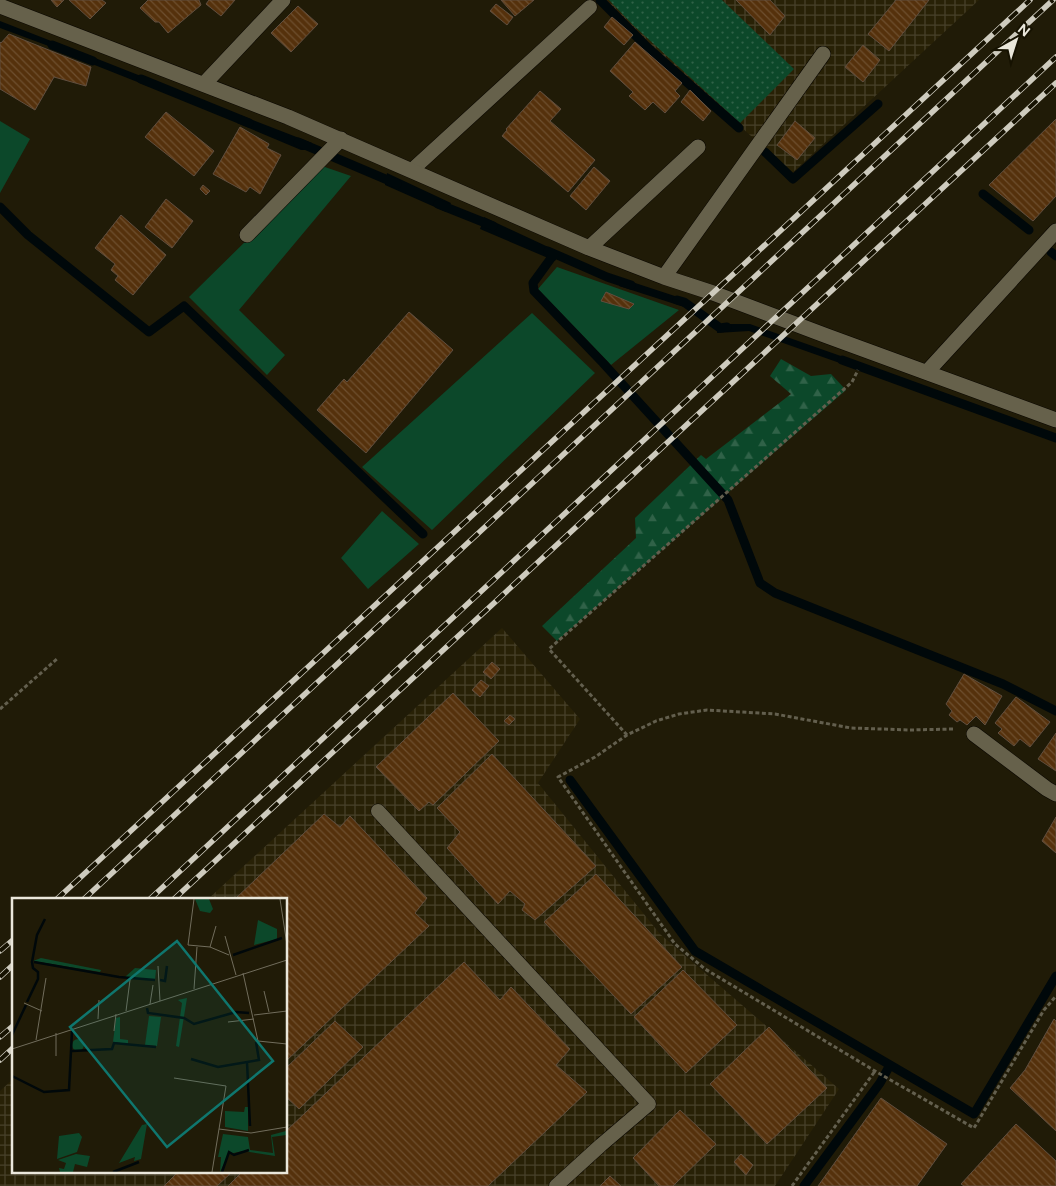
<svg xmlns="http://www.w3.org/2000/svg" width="1056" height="1186" font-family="Figtree,sans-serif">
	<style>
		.industrial { fill: url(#industrial-grid) }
		.grass { fill: #0c482a }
		.forest { fill: url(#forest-firs) }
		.garden { fill: url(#garden-dots) }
		.water { fill: #00080a }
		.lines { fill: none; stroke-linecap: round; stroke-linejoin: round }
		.stream { stroke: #00080a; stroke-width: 9 }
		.building { fill: url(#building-back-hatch); stroke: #604e3f }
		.lane-casing { stroke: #090600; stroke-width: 15 }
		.street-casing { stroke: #090600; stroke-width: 16 }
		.path { stroke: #635f4e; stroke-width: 3; stroke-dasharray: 4 2.5; stroke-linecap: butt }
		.lane { stroke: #66614b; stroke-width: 14 }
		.street { stroke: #66614b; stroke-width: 15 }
		.rail-casing { stroke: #cecbbe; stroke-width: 5.5 }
		.rail { stroke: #161201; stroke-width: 4; stroke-dasharray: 11; stroke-linecap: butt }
		.inset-river { fill: none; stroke: #00080a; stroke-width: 2.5 }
		.inset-road { fill: none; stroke: #716d5c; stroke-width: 1 }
		.view { fill: #0f766e; fill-opacity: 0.15; stroke: #0f766e; stroke-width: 2.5 }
		.inset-edge { fill: none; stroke: #eae7db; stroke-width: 2.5 }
	</style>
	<defs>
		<pattern id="industrial-grid" width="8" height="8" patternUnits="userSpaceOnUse" patternTransform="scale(1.25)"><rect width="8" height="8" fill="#282106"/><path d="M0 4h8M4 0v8" fill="none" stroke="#47412a"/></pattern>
		<pattern id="forest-firs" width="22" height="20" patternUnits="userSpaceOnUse" patternTransform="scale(1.25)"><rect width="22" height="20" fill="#0c482a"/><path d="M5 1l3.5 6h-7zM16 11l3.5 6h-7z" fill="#306248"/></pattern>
		<pattern id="garden-dots" width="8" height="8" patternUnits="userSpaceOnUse" patternTransform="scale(1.25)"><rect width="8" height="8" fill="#0c482a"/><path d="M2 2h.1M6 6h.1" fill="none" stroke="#306248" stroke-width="1.8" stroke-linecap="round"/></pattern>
		<pattern id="building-back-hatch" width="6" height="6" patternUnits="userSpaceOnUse" patternTransform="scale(1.25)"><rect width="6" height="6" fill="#55310c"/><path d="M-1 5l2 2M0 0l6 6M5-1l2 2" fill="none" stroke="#6e4f2f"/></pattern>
	</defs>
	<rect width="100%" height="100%" fill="#201b07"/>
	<path class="industrial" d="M606 0H979L792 173 667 60Z
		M502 628 580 719 538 783 660 934 839 1089 775 1186H0V1091L14 1078V1172H286V900H207Z"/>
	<path class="grass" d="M0 121 30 139 0 193Z
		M322 166 351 176 239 310 285 355 267 375 189 297Z
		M557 267 679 310 611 365 538 289Z
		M532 313 595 373 432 530 362 467Z
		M382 511 419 544 368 589 341 558Z"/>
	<path class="forest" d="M781 359 811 376 831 374 846 390 557 641 542 626 636 538 635 518 701 455 706 459 791 394 770 376Z"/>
	<path class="garden" d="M609 0H722L794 69 740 123 633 25Z"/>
	<path class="water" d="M0 21 64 46 62 51 0 28Z
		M85 54 151 80 150 87 82 60Z
		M240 115 312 143 306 150H301L237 123Z
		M387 173 451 203 446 212 385 185Z
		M484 217 559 252 555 261 480 229Z
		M620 278 687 300 684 307 619 286Z
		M718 324H750L855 361 851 367 749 331 717 333Z"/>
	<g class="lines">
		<path class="stream" d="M600 0 648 48 739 128
			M52 45 93 61
			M141 79 249 123
			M298 142 397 184
			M765 152 793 179 878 104
			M983 194 1029 230
			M438 204 493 226
			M0 207 28 235 149 332 184 306 423 534
			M548 251 607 277 631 285
			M1051 252 1056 256
			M554 254 533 283 534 291 603 363 728 500 760 583 775 593 1003 684 1056 711
			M677 300 684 302 720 328 727 327
			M842 360 1056 438
			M570 780 695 951 974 1114 1056 976
			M804 1186 880 1083 890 1065"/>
	</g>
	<path class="building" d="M51 0H64L57 7Z
		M69 0H102L106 3 90 19Z
		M148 0H199L201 5 168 33 159 22H155L140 8Z
		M209 0H235L221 16 206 4Z
		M501 0H534L515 16Z
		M736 0H770L785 16 770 35Z
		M896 0H929L889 51 868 34Z
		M496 4 513 17 507 25 490 11Z
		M298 6 318 24 291 52 271 33Z
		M612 17 633 35 624 45 604 27Z
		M9 34 91 67 86 86 54 77 35 110 0 89V42L1 43Z
		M635 42 682 83 675 91 680 96 665 113 653 102 645 110 629 96 633 92 610 71Z
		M863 45 880 60 863 82 845 67Z
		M690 90 711 111 703 121 681 102Z
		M540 91 561 109 550 121 595 160 568 192 502 136 507 130 506 129Z
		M166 112 214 151 194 176 145 137Z
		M1056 119V196L1033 221 989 185Z
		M795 121 815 138 797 160 777 145Z
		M240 127 269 144 267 148 281 155 260 194 250 187 246 192 213 174Z
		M594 167 610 181 586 210 570 196Z
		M203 185 210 191 206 195 200 189Z
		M166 199 193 221 172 248 145 227Z
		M121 215 166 255 133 295 115 280 118 276 111 270 115 264 95 248Z
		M606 292 634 304 629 309 601 301Z
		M409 312 453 350 366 453 317 410 344 379 347 382Z
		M492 662 500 669 491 679 483 672Z
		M964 674 1002 696 985 725 976 716 967 725 960 720 957 722 949 715 952 711 946 704Z
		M481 680 489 686 480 697 472 690Z
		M453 693 499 741 433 805 429 802 419 811 376 767Z
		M1016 697 1050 722 1030 747 1020 739 1014 746 998 733 1002 729 995 723Z
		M510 715 515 719 509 725 504 721Z
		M1056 733V771L1038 759Z
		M492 754 596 866 535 920 522 910 525 904 510 891 498 904 447 848 460 832 437 808Z
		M324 814 340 827 350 816 427 898 415 913 429 926 286 1061V900H234Z
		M1056 817V853L1042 841Z
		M596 874 682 967 631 1014 544 922Z
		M464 962 500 1000 511 987 570 1049 556 1065 587 1092 488 1186H228L242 1172H286V1131Z
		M683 970 737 1025 686 1073 634 1017Z
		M1054 1019 1056 1021V1131L1010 1088 1025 1070Z
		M335 1021 363 1047 299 1109 286 1097V1068Z
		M769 1027 827 1088 767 1144 710 1084Z
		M881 1098 947 1144 917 1186H818Z
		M680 1110 716 1144 673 1186H659L633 1158Z
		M1016 1124 1056 1161V1186H964L961 1184Z
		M741 1154 753 1165 746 1175 734 1162Z
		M178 1172H232L217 1186H164Z
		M610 1176 621 1186H600Z"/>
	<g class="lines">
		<g class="lane-casing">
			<path id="lane" d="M412 170 590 7
				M378 811 649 1104 601 1145 556 1186"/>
		</g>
		<g class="street-casing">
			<path id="street" d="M0 6 288 117 589 248 664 277 713 293 827 336 1056 420
				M204 84 283 0
				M247 235 341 139
				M589 248 698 147
				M664 277 823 54
				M927 372 1056 231
				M974 734 1047 789 1056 794"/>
		</g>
		<path class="path" d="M0 709 58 658
			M953 729 911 730 851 728 775 714 707 710 679 714 656 721 627 735 595 757 558 777 675 944 705 969 875 1071 974 1128 1044 1010 1056 996
			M627 735 549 649 852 382 858 370
			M792 1186 875 1071"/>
		<use href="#lane" class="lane"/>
		<use href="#street" class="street"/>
		<g class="rail-casing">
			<path id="rail" d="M56 900 1030 0
				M83 900 1053 0
				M149 900 1056 57
				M173 900 1056 83
				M0 951 14 939
				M0 977 14 964
				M0 1037 14 1025
				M0 1060 14 1047"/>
		</g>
		<use href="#rail" class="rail"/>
	</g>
	<g transform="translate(12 898)">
		<rect width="275" height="275" fill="#201b07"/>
		<path d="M183 1H197L201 11 198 15 188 13ZM246 22 265 31V41L242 47ZM137 118 149 119 145 148 133 147ZM108 119V141L116 142V146L101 144 104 120ZM60 147a6 6 0 1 1 12 0a6 6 0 1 1-12 0ZM135 226 129 261 122 263 123 259 107 265 130 227ZM67 235 70 239 65 254 45 261 47 238ZM64 256 78 258 75 269 63 266 61 274H48L47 270 52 271 54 265 46 262Z" fill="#0c482a"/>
		<path d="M175 100 167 149 164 148 170 105 166 102Z" fill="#0c482a"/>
		<path d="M29 60 89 72 88 74 21 63ZM123 70 144 72 143 82 113 79ZM233 209H236V233L213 229V213L232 214ZM274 233V237L260 239 263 258 231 253 217 256 208 274 209 259H206L211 236 236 239 238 252 261 255 259 237Z" fill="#0c482a"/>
		<path class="inset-river" d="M221 57 270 40M22 64 107 79 143 82M148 82 153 83 155 68M15 104 26 81V74L21 70 20 64 25 37 33 21M135 110 136 115 172 120 182 126 224 114 237 115M0 137 14 107M60 153 100 151 102 145 144 149M179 161 206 169 247 162 244 144M235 164 238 228M0 178 32 194 57 192 60 133M101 274 127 264M210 274 217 254 222 257 237 252"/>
		<path class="inset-road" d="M182 1 176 47 198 49 217 57M268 1 275 47M213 38 224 77M198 49 204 28M146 68 148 103M231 75 246 143 275 146M182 91 185 49M252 93 257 114M12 105 30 113M138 106 141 87M114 113 118 82M242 117 275 113M86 121 87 102M216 124 242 121M102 133 104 116M44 135V158M24 142 34 80M0 151 275 62M162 180 214 188 200 274M207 231 239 235 275 229"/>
		<path class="view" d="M165 43 261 163 155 249 58 129Z"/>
		<rect width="275" height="275" class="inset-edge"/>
	</g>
	<g transform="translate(1016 40) rotate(39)" stroke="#161201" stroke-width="4" paint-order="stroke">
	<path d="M0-4L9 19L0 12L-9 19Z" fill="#eae7db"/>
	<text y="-8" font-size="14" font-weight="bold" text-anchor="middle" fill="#eae7db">N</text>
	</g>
</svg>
